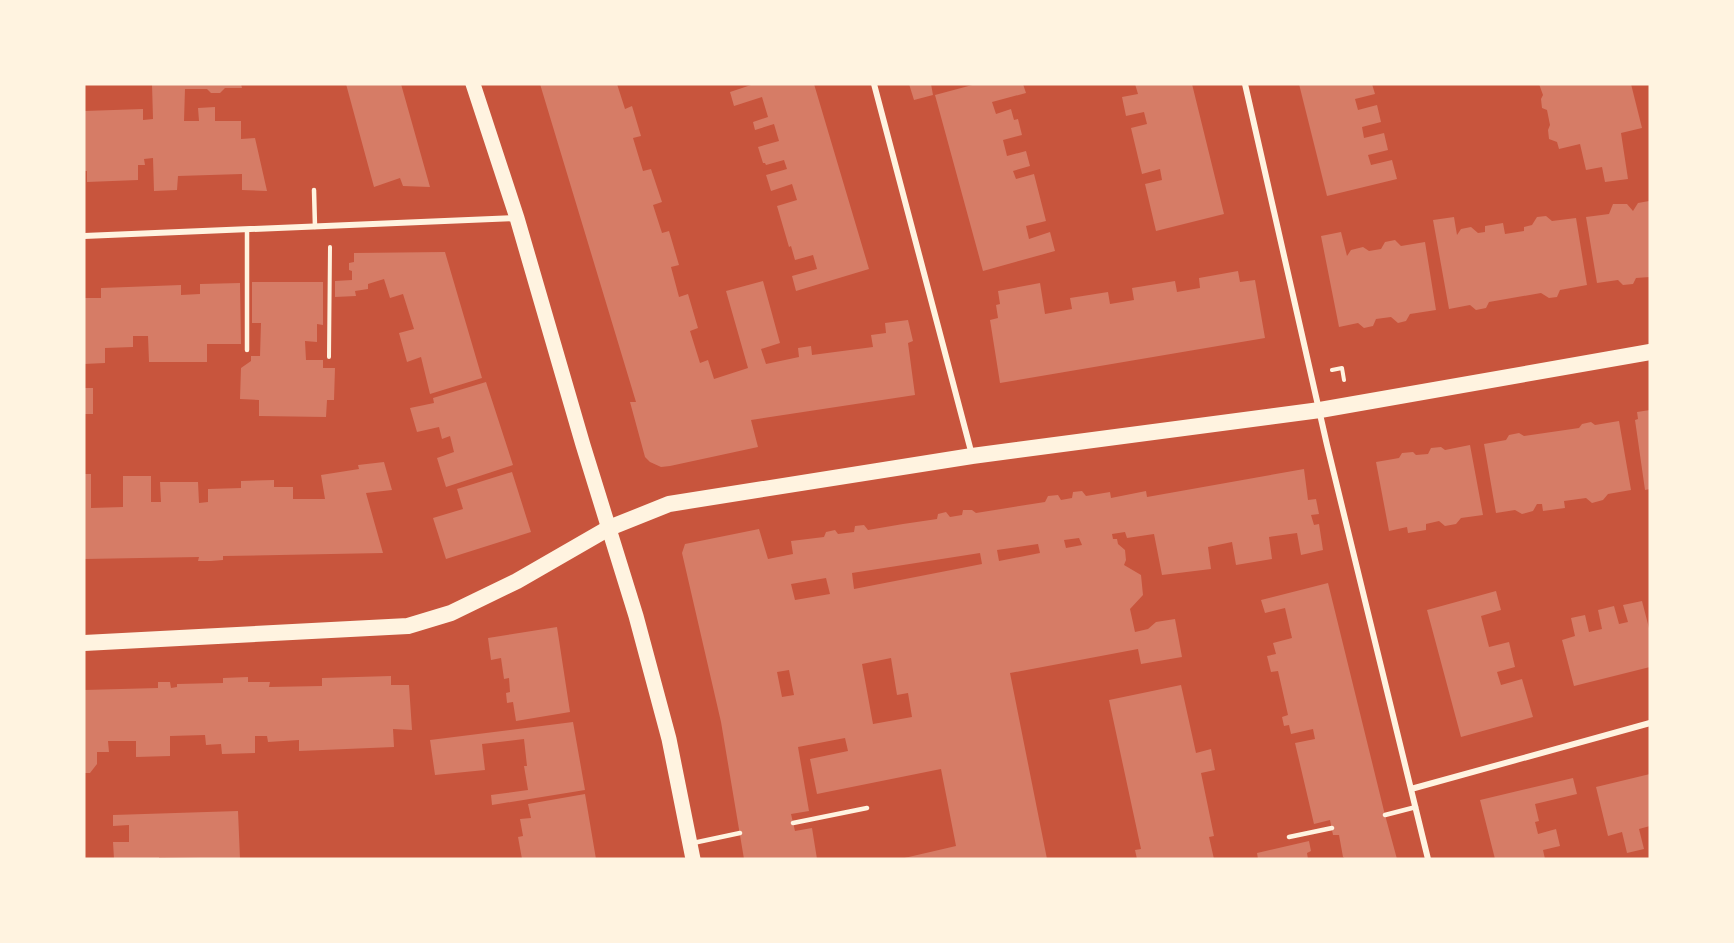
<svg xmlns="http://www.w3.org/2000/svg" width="1734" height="943" font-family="Literata,serif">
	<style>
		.building { fill: #d67c66; fill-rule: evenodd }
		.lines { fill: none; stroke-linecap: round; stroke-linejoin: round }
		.path { stroke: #fff3e0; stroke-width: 4 }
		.service { stroke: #fff3e0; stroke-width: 4.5 }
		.minor { stroke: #fff3e0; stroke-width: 6 }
		.primary { stroke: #fff3e0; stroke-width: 15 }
		.trunk { stroke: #fff3e0; stroke-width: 16 }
	</style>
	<rect width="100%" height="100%" fill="#c8553d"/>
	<path class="building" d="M152 84H241L242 88H225L220 93H211L207 89H185L184 121H199L198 108 215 107V121H241V139L255 138 267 191 242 190V174L178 176 177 190 154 191 153 158 144 159 145 165H138V180L87 182V171H84V111L143 109V120L153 119Z
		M346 84H401L430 187 403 186 400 178 374 187Z
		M540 84H617L625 109 632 106 641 136 633 138 643 171 651 169 662 202 653 205 662 233 669 231 679 265 671 267 679 297 688 294 698 328 690 331 700 363 708 360 714 379 748 368 726 291 763 281 780 343 761 349 766 364 799 357 798 348 811 346 812 355 873 347 871 335 886 333 885 323 908 320 913 341 908 343 915 395 751 420 758 447 670 466 661 467 650 462 645 457 630 402H636Z
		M754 84H814L869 269 796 291 792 276 817 269 813 255 795 260 791 246 789 247 777 206 797 200 792 184 771 191 766 175 787 169 784 160 766 165 765 163H763L758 147 779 141 774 124 755 130 753 122 768 117 762 97 734 106 730 92Z
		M909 84H931L933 95 914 100Z
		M976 84H1023L1026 93 992 102 996 114 1011 109 1014 120 1018 119 1022 135 1003 140 1007 156 1026 151 1030 166 1013 171 1016 179 1034 174 1046 221 1026 226 1029 239 1050 232 1055 251 983 271 935 95Z
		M1135 84H1192L1224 214 1156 231 1145 184 1162 180 1160 169 1142 174 1131 128 1147 124 1144 112 1126 116 1122 97 1138 94Z
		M1299 84H1372L1375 94 1355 99 1358 110 1377 105 1381 122 1362 127 1364 138 1384 133 1388 150 1368 155 1371 165 1392 160 1397 179 1327 196Z
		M1539 84H1631L1642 128 1621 133 1628 179 1605 182 1602 167 1586 170 1580 144 1559 149 1557 142 1549 139 1548 130 1550 125 1547 110 1542 108 1541 99 1543 95Z
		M1649 201 1650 277 1636 278 1633 284 1623 285 1618 280 1597 283 1586 217 1609 214 1613 204H1627L1633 211 1638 203Z
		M1546 216 1552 221 1576 218 1587 285 1560 290 1557 297 1549 298 1541 293 1489 302 1486 308 1476 310 1470 305 1449 309 1433 220 1454 217 1457 235 1461 229 1471 227 1478 233 1485 232V226L1503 223 1505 234 1524 231V227L1532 225 1537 217Z
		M1341 232 1347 256 1351 250 1363 247 1369 251 1381 249 1385 242 1395 240 1401 246 1425 242 1436 310 1410 314 1406 321 1398 323 1391 317 1376 319 1373 326 1364 328 1358 323 1339 327 1321 236Z
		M445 252 482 378 430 394 421 357 407 362 399 333 414 329 403 294 390 298 384 279 368 284V289L355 291 356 296 335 297V281L352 280V271L349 270V263L354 262V253Z
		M1238 271 1240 282 1255 280 1265 338 1000 383 990 320 998 318 996 305 1000 304 998 291 1040 283 1045 314 1072 309 1070 298 1108 292 1110 304 1134 300 1132 288 1175 281 1177 292 1200 288 1199 278Z
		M252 282H323V325L317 324V342L305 341 306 360H323V368H335L334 400H327L326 417 259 416V400L240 399 241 368 251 361V356H260L261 323H252Z
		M240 283 241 344H207V362H149L148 336H133V347L105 348V363L84 364V298H101V288L181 285V295L200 294V284Z
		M486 382 513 465 446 487 437 458 454 452 450 436 442 439 439 427 417 432 410 408 434 403 433 398Z
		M84 388H93V414H84Z
		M1650 410V489L1645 490 1635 420 1638 419 1637 412Z
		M1619 421 1631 490 1608 494 1603 500 1592 503 1586 498 1564 501 1565 508 1543 511 1542 504H1537L1533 511 1522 514 1515 510 1496 513 1484 444 1506 440 1509 435 1519 433 1524 436 1579 428 1582 424 1591 422 1595 425Z
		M1470 445 1483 515 1461 518 1456 524 1445 526 1439 521 1426 524V530L1408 533 1407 527 1389 531 1376 462 1399 458 1402 453 1413 452 1416 455 1428 454 1431 448 1441 447 1445 450Z
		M384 462 392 490 366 493 383 553 223 556V560L211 561H198L199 557 84 559V474H91V508L123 507V476H151V502H161L160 482H198L199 503 208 502V489L241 488V481L274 480V487H293V499H325L321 475 359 469 358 465Z
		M1304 469 1308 500 1316 499 1319 514 1311 515 1314 525 1319 524 1323 550 1301 555 1297 533 1269 537 1272 559 1236 565 1232 542 1208 547 1211 569 1162 575 1154 534 1127 538 1125 532 1112 534 1113 539H1117L1118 544 1125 550 1126 560 1124 565 1141 575 1143 595 1130 609 1135 632 1148 629 1156 622 1175 619 1182 657 1141 664 1138 649 1010 673 1047 859H900L956 846 941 769 817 794 810 759 848 751 845 738 798 747 809 811 791 814 795 831 812 828 817 859H744L721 722 682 553 685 544 759 529 768 559 793 554 791 541 824 537 826 532 835 530 838 534 854 532 855 526 864 525 868 530 903 524 937 519 938 514 946 512 950 517 962 515 963 510H972L976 513 1045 502 1048 496 1058 495 1061 500 1072 498 1073 492 1082 491 1086 496 1110 492 1111 498 1146 491 1147 497ZM1079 538 1082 545 1066 548 1064 540ZM1038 544 1040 553 999 561 997 550ZM980 553 982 564 854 589 852 573ZM826 578 830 594 795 600 791 584ZM891 658 897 695 908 693 912 717 873 724 862 664ZM789 670 794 695 782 697 777 672Z
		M512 472 531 532 446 559 433 518 463 509 457 489Z
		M1328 583 1385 815 1397 859H1346L1343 857 1339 835H1333L1330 820 1314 824 1295 743 1315 739 1313 729 1291 734 1289 725 1284 726 1282 717 1288 715 1278 671 1271 672 1267 656 1276 654 1273 643 1292 638 1285 608 1265 613 1261 600Z
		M1496 591 1501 610 1481 616 1489 647 1509 642 1515 667 1497 672 1501 685 1522 679 1533 717 1461 737 1427 610Z
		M1642 601 1650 632V667L1574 686 1562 640 1575 636 1571 618 1585 615 1589 632 1602 629 1598 610 1614 606 1619 624 1628 622 1623 605Z
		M557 627 570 712 516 721 513 702 507 703 506 693 510 692 509 678 504 679 501 658 491 660 488 638Z
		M391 676V685H409L412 730 393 729 394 747 299 751V740L268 742 267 736H255V753L222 754 221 744 206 745 205 735 170 736V756L136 757V741H108L109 752H97V764L90 773H84V690L158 688V682H170L171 688 177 687V684L223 683V678L248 677V682H270L269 687 322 686V678Z
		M1181 685 1196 753 1211 749 1215 770 1201 773 1214 836 1209 837 1214 859H1137L1135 850 1141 849 1109 700Z
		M573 722 585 790 492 805 491 795 528 790 524 766H527L524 739 482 744 485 770 435 775 430 740Z
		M1650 774V826L1639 829 1644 849 1627 853 1622 832 1608 836 1596 787Z
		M1573 778 1577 794 1535 804 1539 821 1535 822 1538 834 1556 829 1560 846 1543 850 1545 859H1495L1480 800Z
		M585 794 596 859H522L518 837 523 836 520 819 531 818 528 804Z
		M238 811 240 859 159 857V859H114L113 842H129V825L113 826V815Z
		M1309 841 1311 851 1307 853 1308 859H1258L1257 853Z"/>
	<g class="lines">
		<path class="path" d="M329 357 330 247
			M1332 370 1342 368 1344 380"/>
		<path class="service" d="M314 190 315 227
			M247 350V230
			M1385 815 1416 807
			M793 823 867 808
			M1289 837 1332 828
			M693 843 740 833"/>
		<path class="minor" d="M874 84 972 455
			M1245 84 1327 445 1428 859
			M84 236 517 218
			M1411 789 1650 723"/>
		<path class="primary" d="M473 84 517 218 583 445 636 616 669 739 693 859"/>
		<path class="trunk" d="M84 643 408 626 451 613 517 581 609 528 669 504 972 456 1320 410 1650 352"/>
	</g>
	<rect width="1734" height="943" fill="none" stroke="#fff3e0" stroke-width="171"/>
</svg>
